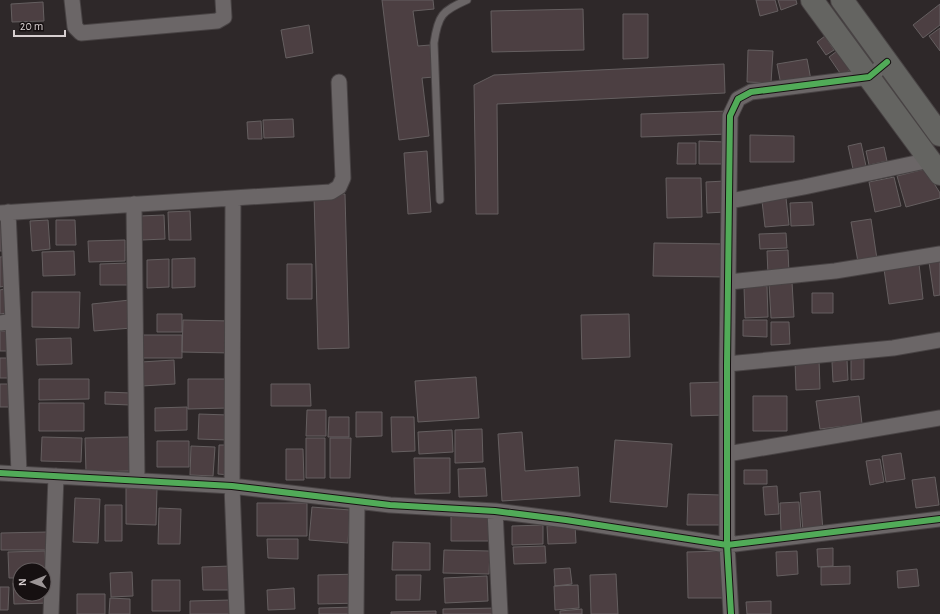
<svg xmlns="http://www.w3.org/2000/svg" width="940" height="614" font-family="'Alegreya Sans',sans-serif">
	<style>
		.building { fill: #4c3f42; stroke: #655f60 }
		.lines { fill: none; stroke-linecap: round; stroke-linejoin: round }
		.service-casing { stroke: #484344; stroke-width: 9 }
		.minor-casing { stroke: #484344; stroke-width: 17 }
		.primary-casing { stroke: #484344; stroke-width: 24 }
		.service { stroke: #6b6667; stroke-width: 7 }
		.minor { stroke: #6b6667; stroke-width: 15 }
		.primary { stroke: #646461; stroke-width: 22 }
		.cycleway-casing { stroke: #161011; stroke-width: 8 }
		.cycleway { stroke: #51ab58; stroke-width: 6 }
	</style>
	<rect width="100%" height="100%" fill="#2e2829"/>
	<path class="building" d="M382 0H433L434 9 413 11 418 46 430 45 434 77 422 78 429 136 399 140Z
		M756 0H775L778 11 760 16Z
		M778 0H796L797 4 781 10Z
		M43 2 44 21 12 22 11 4Z
		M940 4V25L923 38 913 25Z
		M583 9 584 50 492 52 491 11Z
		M623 14H648V58L623 59Z
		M309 25 313 53 286 58 281 30Z
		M940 28V51L929 36Z
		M825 36 834 50 826 55 817 42Z
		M748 50 773 51 771 83 747 82Z
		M837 51 850 70 842 76 829 57Z
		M807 59 811 80 781 85 777 64Z
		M724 64 725 93 497 104 498 214H476L474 85 494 75Z
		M728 111 729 134 641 137V114Z
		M293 119 294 137 264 138 263 120Z
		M261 121 262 139H248L247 122Z
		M750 135 794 136V162H750Z
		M699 141 726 142V164H699Z
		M678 143H696V164H677Z
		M861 143 866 166 853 169 848 146Z
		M884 147 887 161 869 165 866 151Z
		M427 151 431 212 408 214 404 153Z
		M925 169 940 193V198L906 207 897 176Z
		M894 177 901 206 875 212 869 182Z
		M666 178H701L702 217 667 218Z
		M725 181V212L707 213 706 182Z
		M345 194 349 348 318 349 314 195Z
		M786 198 789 225 765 227 762 201Z
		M812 202 814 225 791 226 790 203Z
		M190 211 191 240H169L168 212Z
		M164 215 165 239 142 240 140 216Z
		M871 219 877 259 858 262 851 222Z
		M48 220 50 249 32 251 30 221Z
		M56 220H75L76 245H56Z
		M0 223H10V251H0Z
		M786 233 787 248 760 249 759 234Z
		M125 240V261L89 262 88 241Z
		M654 243 727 244V277L653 276Z
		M788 250 789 274 768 275 767 251Z
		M74 251 75 275 43 276 42 252Z
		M9 256 12 285 0 287V257Z
		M195 258V287L172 288V259Z
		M169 259V287L147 288V260Z
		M940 261V295L934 296 929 262Z
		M129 263V285H100V264Z
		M287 264H312V299H287Z
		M919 264 923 299 889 304 884 269Z
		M792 282 794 317 771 318 769 283Z
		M767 286 768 317 745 318 744 287Z
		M4 289 7 313 0 314V290Z
		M32 292H80L79 328 32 327Z
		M812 293H833V313H812Z
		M130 300 132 328 94 331 92 304Z
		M157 314H182V332H157Z
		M629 314 630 357 582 359 581 315Z
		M183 320 231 321V353L182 352Z
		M743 320H767V337L743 336Z
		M771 322H789L790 344 771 345Z
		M0 331H12L13 351H0Z
		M140 335H182V358H140Z
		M71 338 72 364 37 365 36 339Z
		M851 356H864V379L851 380Z
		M0 358H7L8 378H0Z
		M819 359 820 389 796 390 795 360Z
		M174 360 175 384 142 386 141 362Z
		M847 360 848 380 833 382 832 362Z
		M476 377 479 418 418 422 415 381Z
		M39 379H89V399L39 400Z
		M188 379H229V408L188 409Z
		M724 382 725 415 691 416 690 383Z
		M0 384H10L11 407H0Z
		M271 384H310L311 406H271Z
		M105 392 131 393 130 405 105 404Z
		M753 396H787V431H753Z
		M859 396 862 424 820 429 816 401Z
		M39 403H84V431H39Z
		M187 407V430L155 431V408Z
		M307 410H326V436H306Z
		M356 412H382V436L356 437Z
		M199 414 228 415 227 440 198 439Z
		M329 417H349V437H328Z
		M391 417H414L415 451 392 452Z
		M482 429 483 462 455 463V430Z
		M452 430 453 452 419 454 418 432Z
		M522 432 525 471 578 467 580 496 502 501 498 434Z
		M42 437 82 438 81 462 41 461Z
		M129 437 131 471 86 472 85 438Z
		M306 438H325V478H306Z
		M330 438H351L350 478H330Z
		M615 440 672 444 667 507 610 502Z
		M157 441H189V467H157Z
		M219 445H230L229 475 218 474Z
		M191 446 215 447 213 476 190 475Z
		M286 449H303L304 480H286Z
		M901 453 905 479 886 482 882 456Z
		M414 458H450V493L415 494Z
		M880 459 884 482 870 485 866 461Z
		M485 468 487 496 459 497 458 469Z
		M744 470H767V484H744Z
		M935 477 939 505 916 508 912 480Z
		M777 486 779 514 765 515 763 487Z
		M126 488 157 489 156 525 126 524Z
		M820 491 823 531 803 532 800 493Z
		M688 494 721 495 720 525H687Z
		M75 498 100 499 98 543 73 542Z
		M799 502 801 532H781L780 503Z
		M257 503H307V536H257Z
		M105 505H122V541H105Z
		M312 507 350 510 348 543 309 540Z
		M159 508 181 509 180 544H158Z
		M451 514H490V541H451Z
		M543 525V544L512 545V526Z
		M575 525 576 543 548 544 547 526Z
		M48 532V550H1V533Z
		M267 539H298V559L268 558Z
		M393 542 430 543V570H392Z
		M545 546 546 563 514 564 513 547Z
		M833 548V566L818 567 817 549Z
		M444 550 490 551 489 574 443 573Z
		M45 551 46 578H44V570H20V578H9L8 552Z
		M724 551 725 598H688L687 552Z
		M797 551 798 574 777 576 776 552Z
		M231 566 232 590H203L202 567Z
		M850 566V584L821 585V567Z
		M570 568 572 584 555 586 554 569Z
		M917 569 919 586 898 588 897 571Z
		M132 572 133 596 111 597 110 573Z
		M361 574V603L318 604V575Z
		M616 574 618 614H591L590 575Z
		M396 575H421L420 600H396Z
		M487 576 488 601 445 603 444 578Z
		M152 580H180V611H152Z
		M44 582H48L49 603 14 604 13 583H20V594H44Z
		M578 585 579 608 555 610 554 586Z
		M0 587H9L8 610H0Z
		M294 588 295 609 268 610 267 590Z
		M77 594H105V614H77Z
		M110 598 130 599V614H109Z
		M231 600 232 614H190V601Z
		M771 601V614H747L746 602Z
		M357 607V614H319V608Z
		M498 608V614H443V609Z
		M582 609V614H560V611Z
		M436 611V614H391V612Z"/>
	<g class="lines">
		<g class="service-casing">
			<path id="service" d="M440 200 434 43C438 15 442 11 467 0"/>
		</g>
		<g class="minor-casing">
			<path id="minor" d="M72 0 75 27 81 33 217 21 224 17 223 0
				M233 198 331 192 339 187 343 178 339 82
				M730 201 804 187 930 160
				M134 204 137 480
				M8 212 13 321
				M0 213 233 198 232 486 237 614
				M729 282 835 271 940 254
				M0 323 13 321 19 473
				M727 364 893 348 940 340
				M727 454 940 418
				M0 473 232 486 390 505 495 511 566 520 727 545 940 519
				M495 511 500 614
				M51 614 56 476
				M356 614 357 501
				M731 614 727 545V364L730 116 738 99 751 92 869 77 887 62"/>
		</g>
		<g class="primary-casing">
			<path id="primary" d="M812 0 940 174
				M842 0 940 135"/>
		</g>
		<use href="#service" class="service"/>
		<use href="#minor" class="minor"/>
		<use href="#primary" class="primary"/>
		<g class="cycleway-casing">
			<path id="cycleway" d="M0 473 232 486 390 505 495 511 566 520 727 545 940 519
				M731 614 727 545V364L730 116 738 99 751 92 869 77 887 62"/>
		</g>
		<use href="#cycleway" class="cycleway"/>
	</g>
	<g transform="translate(32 582) rotate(269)"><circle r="19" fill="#161011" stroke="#635c5d"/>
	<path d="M0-3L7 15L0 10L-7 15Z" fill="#9c9596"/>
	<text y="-6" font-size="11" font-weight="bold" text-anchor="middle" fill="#d7cfd0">N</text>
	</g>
	<path d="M14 30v6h51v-6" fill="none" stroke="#d7cfd0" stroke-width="2"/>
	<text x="20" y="30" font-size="12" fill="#d7cfd0" stroke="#161011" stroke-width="3" paint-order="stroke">20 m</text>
</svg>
